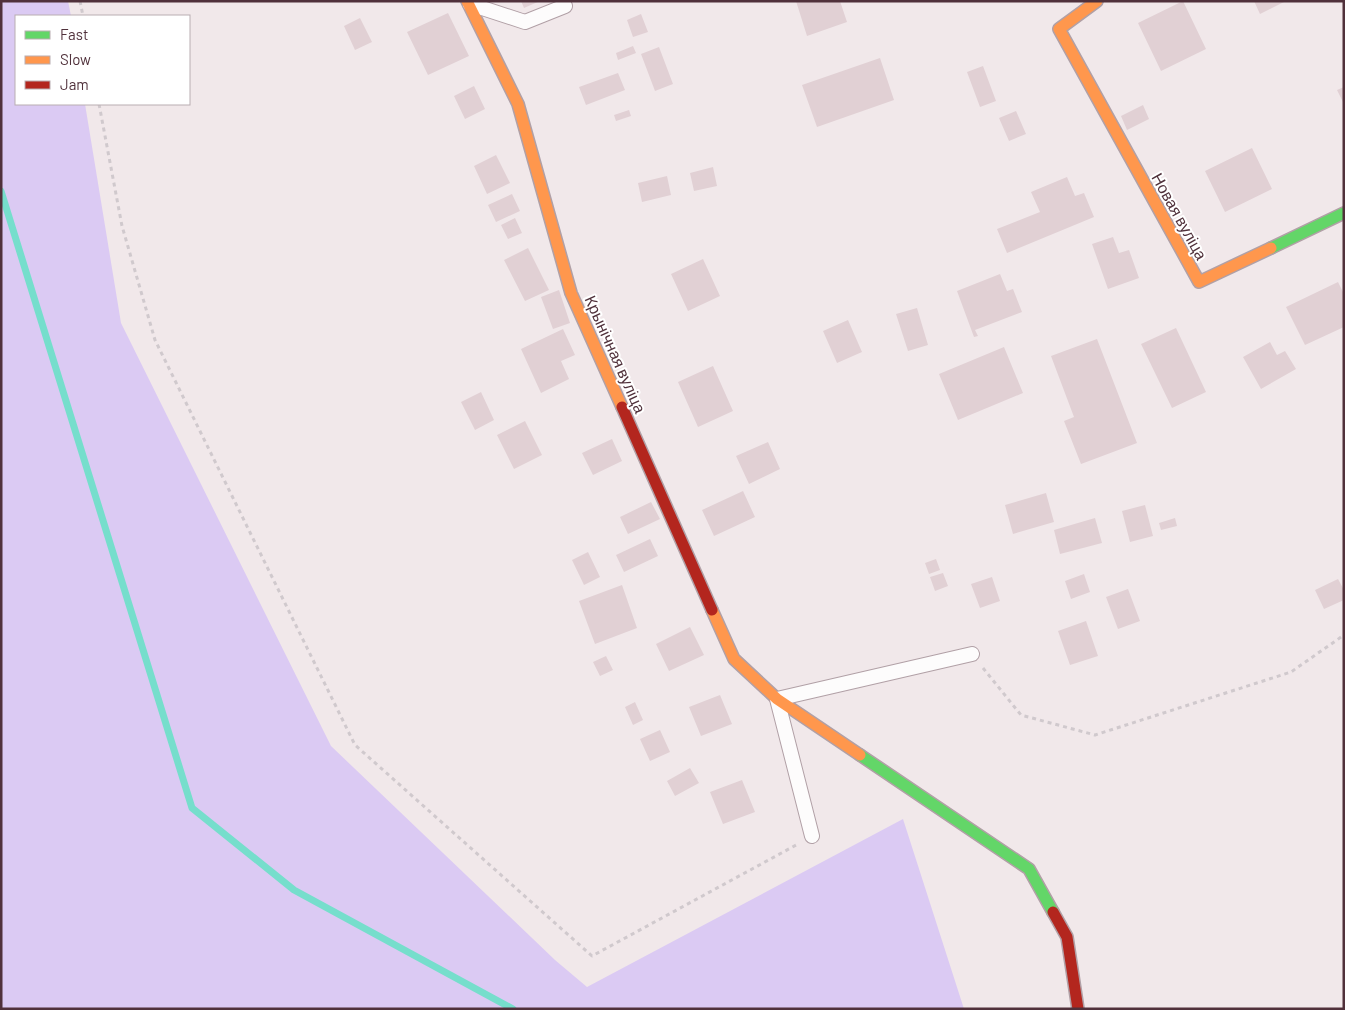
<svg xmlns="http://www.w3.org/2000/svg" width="1345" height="1010" font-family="Barlow,sans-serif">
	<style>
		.green { fill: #dbcaf3 }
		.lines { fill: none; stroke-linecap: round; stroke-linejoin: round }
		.stream { stroke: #76decc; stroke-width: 7 }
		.building { fill: #e1d0d4 }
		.lane-casing { stroke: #b1a0a6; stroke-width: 16 }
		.fast-casing { stroke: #b1a0a6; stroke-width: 14 }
		.slow-casing { stroke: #b1a0a6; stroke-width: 14 }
		.jam-casing { stroke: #b1a0a6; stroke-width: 14 }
		.path { stroke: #d0c9cd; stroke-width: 3; stroke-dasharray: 4 4; stroke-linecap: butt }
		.lane { stroke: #fdfcfc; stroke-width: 14 }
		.fast { stroke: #63d668; stroke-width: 11 }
		.slow { stroke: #ff974d; stroke-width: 11 }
		.jam { stroke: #b3261e; stroke-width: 11 }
		.labels { text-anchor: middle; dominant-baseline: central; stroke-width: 4; stroke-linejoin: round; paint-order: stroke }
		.street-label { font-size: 16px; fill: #50313b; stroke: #fff }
	</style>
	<rect width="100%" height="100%" fill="#f1e8ea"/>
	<path class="green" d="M1 1H68L71 16H16V104H85L121 323 331 746 555 960 587 987 903 819 964 1009H1Z"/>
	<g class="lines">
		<path class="stream" d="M1 191 192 808 294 890 513 1009"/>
	</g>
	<path class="building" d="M521 1H540L524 8Z
		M796 1H840L847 22 807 36Z
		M1183 1 1206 49 1161 71 1138 23Z
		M1254 1H1286L1260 14Z
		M448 13 469 56 428 75 407 32Z
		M641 14 648 32 633 37 627 20Z
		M360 18 372 42 355 50 344 26Z
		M633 46 636 53 618 60 616 53Z
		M659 47 673 84 655 91 641 54Z
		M880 58 894 100 817 127 802 85Z
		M983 66 996 101 980 107 967 72Z
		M618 73 625 90 586 105 579 87Z
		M474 86 485 109 465 119 454 96Z
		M1344 87V104L1337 90Z
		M1143 105 1149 119 1127 130 1121 116Z
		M629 110 631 116 616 121 614 115Z
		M1016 111 1026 134 1009 141 999 118Z
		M1252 148 1272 189 1225 212 1205 171Z
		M496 155 510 183 487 194 474 166Z
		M713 167 717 186 694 191 690 173Z
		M667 176 671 195 642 202 638 183Z
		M1067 177 1075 196 1084 193 1094 217 1007 253 997 229 1040 212 1031 192Z
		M512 194 520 211 496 222 488 205Z
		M515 218 522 233 508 239 501 225Z
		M1113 237 1119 253 1129 250 1139 278 1108 289 1092 244Z
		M528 248 549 290 525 301 504 260Z
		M703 259 720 296 688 311 671 274Z
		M1000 274 1007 291 1013 289 1022 312 975 330 978 336 974 337 957 291Z
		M1338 282 1344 294V327L1305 345 1286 307Z
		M559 290 570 323 553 329 541 297Z
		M917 308 928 345 908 351 896 314Z
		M848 320 862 352 837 363 823 331Z
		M1176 328 1206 392 1172 408 1141 344Z
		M563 329 575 355 561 361 569 379 541 393 521 349Z
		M1097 339 1137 443 1081 464 1064 421 1074 417 1051 356Z
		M1270 342 1277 355 1285 351 1296 369 1261 389 1243 357Z
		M1004 347 1023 393 958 420 939 374Z
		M713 366 733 411 698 427 678 382Z
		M481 392 494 420 475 430 461 402Z
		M525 421 542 455 514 469 497 435Z
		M612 439 622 461 593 475 582 453Z
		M768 442 780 469 749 484 736 456Z
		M743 491 755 517 714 536 702 510Z
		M1046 493 1054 522 1013 534 1005 505Z
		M651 502 660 519 628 534 620 517Z
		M1145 505 1153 536 1130 542 1122 511Z
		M1095 518 1102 543 1060 554 1054 530Z
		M1175 518 1177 526 1161 530 1159 523Z
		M650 539 658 556 624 572 616 555Z
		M588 552 600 577 584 585 572 560Z
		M936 559 940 570 929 574 925 563Z
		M943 573 948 586 935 591 930 577Z
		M1084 574 1090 592 1071 599 1065 581Z
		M992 577 1000 601 980 608 971 584Z
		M1338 579 1344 590V600L1324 609 1315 590Z
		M622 585 637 628 595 644 579 601Z
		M1128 589 1140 621 1118 629 1106 597Z
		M1086 621 1098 656 1070 665 1058 631Z
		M690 627 704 655 669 671 656 644Z
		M606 656 613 670 600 676 593 662Z
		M720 695 732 724 701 736 689 707Z
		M635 702 643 720 633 725 625 707Z
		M660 730 670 752 650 761 640 739Z
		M690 768 699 783 675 796 667 781Z
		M742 780 755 812 723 824 710 792Z"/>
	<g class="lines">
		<g class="lane-casing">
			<path id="lane" d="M470 4 525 22 565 6
				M812 836 777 699 972 654"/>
		</g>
		<g class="fast-casing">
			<path id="fast" d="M1271 248 1344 213
				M860 755 1029 869 1053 912"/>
		</g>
		<g class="slow-casing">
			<path id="slow" d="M467 1 518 104 571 293 622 407
				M1097 1 1059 29 1199 282 1271 248
				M712 610 734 659 777 699 860 755"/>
		</g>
		<g class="jam-casing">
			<path id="jam" d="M622 407 712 610
				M1053 912 1067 937 1078 1009"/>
		</g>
		<path class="path" d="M80 1 83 16
			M99 104 122 226 155 340 355 745 592 956 798 844
			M983 668 1021 715 1095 735 1291 672 1344 635"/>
		<use href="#lane" class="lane"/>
		<use href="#fast" class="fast"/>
		<use href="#slow" class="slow"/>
		<use href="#jam" class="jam"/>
	</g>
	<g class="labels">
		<g class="street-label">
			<text transform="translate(1180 216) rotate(61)">Новая вуліца</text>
			<text transform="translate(616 354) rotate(66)">Крынічная вуліца</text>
		</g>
	</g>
	<rect width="1345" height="1010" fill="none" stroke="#50313b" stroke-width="5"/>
	<rect x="15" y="15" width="175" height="90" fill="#ffffff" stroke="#b9adb1"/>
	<rect x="25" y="31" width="25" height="8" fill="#63d668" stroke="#b9adb1"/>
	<text x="60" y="40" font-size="15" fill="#50313b">Fast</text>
	<rect x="25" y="56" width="25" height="8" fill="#ff974d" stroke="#b9adb1"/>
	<text x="60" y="65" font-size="15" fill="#50313b">Slow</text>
	<rect x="25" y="81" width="25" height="8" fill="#b3261e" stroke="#b9adb1"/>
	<text x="60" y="90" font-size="15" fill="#50313b">Jam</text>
</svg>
